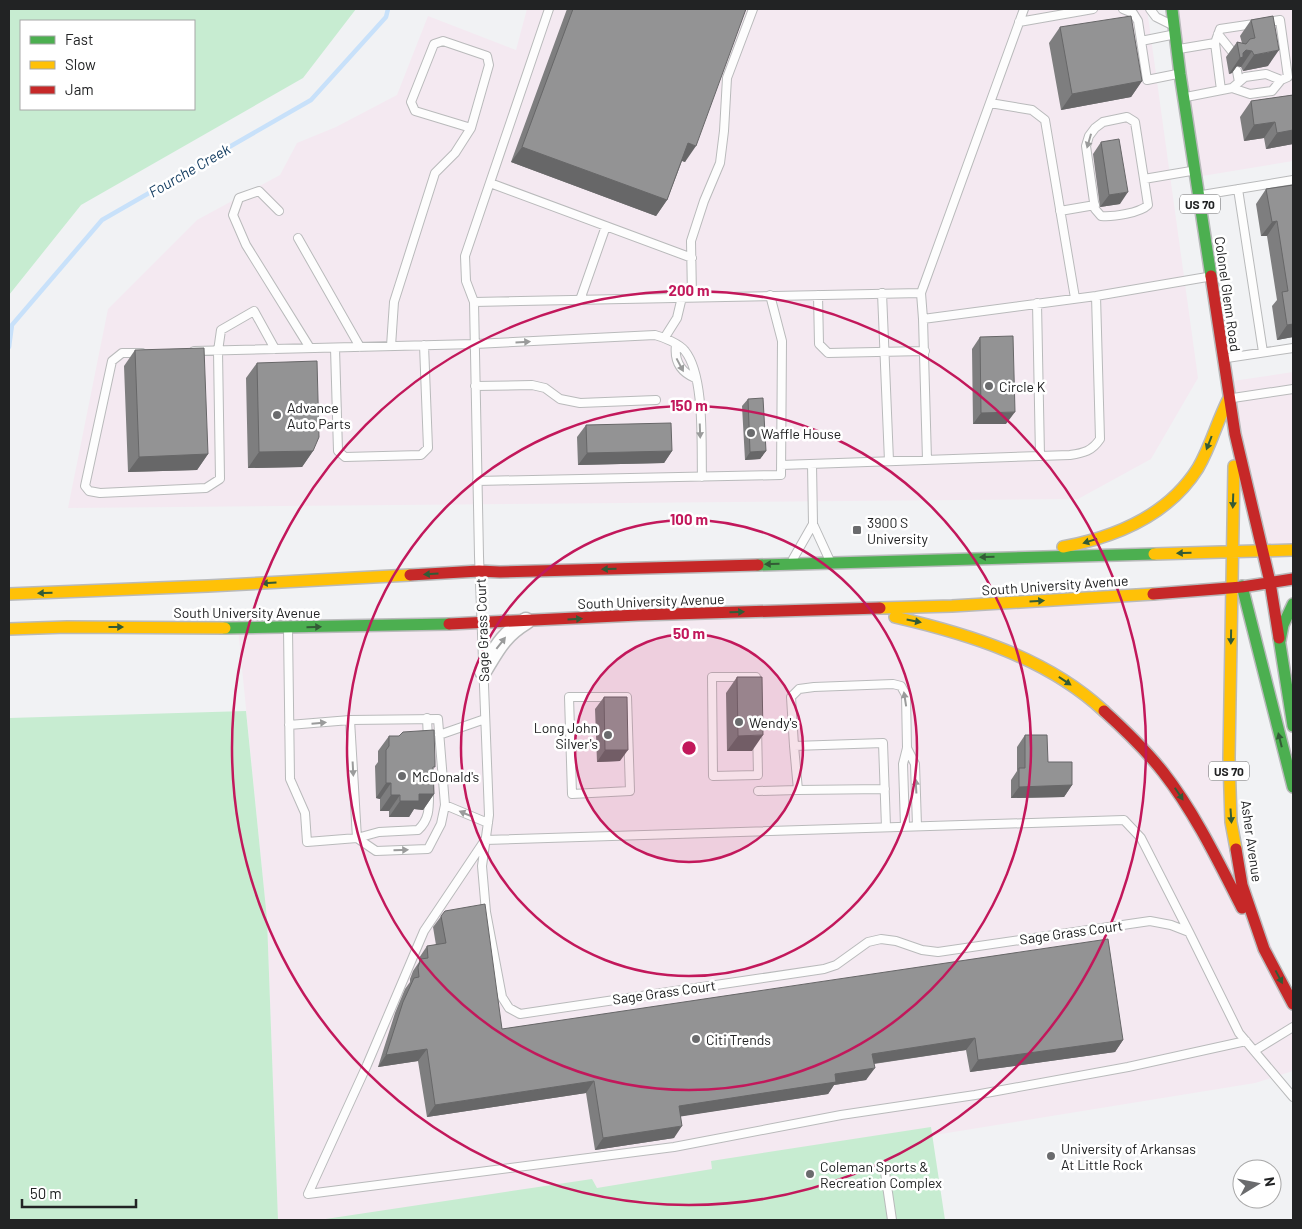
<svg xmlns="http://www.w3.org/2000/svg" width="1302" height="1229" font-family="Barlow,sans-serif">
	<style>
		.commercial { fill: #f4e9f1 }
		.green { fill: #c7ecd1; fill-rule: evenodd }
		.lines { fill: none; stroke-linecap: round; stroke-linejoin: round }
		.stream { stroke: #c8e1fa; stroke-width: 4.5 }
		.lane-casing { stroke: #b9babb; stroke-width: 10 }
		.street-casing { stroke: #b9babb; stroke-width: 19 }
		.fast-casing { stroke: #b9babb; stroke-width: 14 }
		.slow-casing { stroke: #b9babb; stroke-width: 14 }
		.jam-casing { stroke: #b9babb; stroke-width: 14 }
		.lane { stroke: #fdfdfd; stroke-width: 8 }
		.street { stroke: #fdfdfd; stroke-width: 16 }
		.fast { stroke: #4caf50; stroke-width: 11 }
		.slow { stroke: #ffc107; stroke-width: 11 }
		.jam { stroke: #c62828; stroke-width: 11 }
		.wall { fill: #7e7e7f }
		.shaded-wall { fill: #676768 }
		.building { fill: #939394; stroke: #676768 }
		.oneway { fill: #9a9b9b }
		.oneway2 { fill: #335b36 }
		.ring { fill: none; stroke: #c2185b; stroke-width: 2.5 }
		.poi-dot { fill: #6a6b6d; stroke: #fff; stroke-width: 2 }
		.labels { text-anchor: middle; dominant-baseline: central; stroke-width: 5; stroke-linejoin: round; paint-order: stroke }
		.shield { fill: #fff; stroke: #646566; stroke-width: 1 }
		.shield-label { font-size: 12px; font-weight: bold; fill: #222324 }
		.street-label { font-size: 14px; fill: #222324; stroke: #fff }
		.poi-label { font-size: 14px; fill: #222324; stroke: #fff; text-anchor: start }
		.water-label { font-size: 15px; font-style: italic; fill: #0f395e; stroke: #fff }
		.centre { fill: #c2185b; stroke: #fff; stroke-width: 2.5 }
		.ring-label { font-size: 15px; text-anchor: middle; font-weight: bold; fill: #c2185b; stroke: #fff; stroke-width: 5; stroke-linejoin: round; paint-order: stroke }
	</style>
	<rect width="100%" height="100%" fill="#f1f2f4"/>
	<path class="commercial" d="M527 9H1147L1198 378 1151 459 1078 499 68 508 108 309 197 220 280 175 297 143 336 127 397 95 428 16 516 50Z
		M1172 9H1293V161L1196 177Z
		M1293 372V548L1263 551 1226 382Z
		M1232 588 1237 856 1293 1001V1071L1255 1083 411 1220H278L267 919 238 628Z"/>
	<path class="green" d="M9 9H356L303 78 81 205 9 295ZM21 21H194V109H21Z
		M246 711 267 919 278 1220H9V718Z
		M931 1127 945 1220H319L592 1179 597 1188 712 1169 711 1161Z"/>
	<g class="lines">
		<path class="stream" d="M9 347 12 325 102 220 311 100 386 17 388 9"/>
		<g class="lane-casing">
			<path id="lane" d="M549 9 465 256 466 281 474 302 921 293 1024 9
				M1123 9 1133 13 1138 21 1147 80 1177 74
				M1150 9 1156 17 1170 24
				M1019 22 1093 9
				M1218 34 1234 54
				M1141 41 1171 35
				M1215 43 1221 90
				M1179 49 1215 43 1220 29 1280 20 1288 77 1281 80 1266 74 1245 77 1232 88 1186 97
				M1237 71 1239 82
				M1232 88 1250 94 1272 91 1281 80
				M990 103 1032 110 1045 120 1075 298
				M1144 179 1148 205C1140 213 1113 217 1101 216L1095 209 1086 146 1089 136 1095 128 1103 122 1127 117 1135 122 1144 179 1191 171
				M490 183 692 258
				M1238 189 1263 352
				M1202 195 1293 180
				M279 211 259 191 239 198 233 215 246 245 310 348
				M1060 211 1095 205
				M298 238 360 347
				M882 293 889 461
				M921 293 923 319 1096 296 1207 277
				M818 295 819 344 828 353 925 351
				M692 297 691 241 704 201 720 163 724 131 727 78 753 9
				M580 300 606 226
				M474 302 479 556 489 815 482 866 486 912 502 997 509 1008 520 1014 824 969 836 965 868 942 881 939 896 941 922 950 938 952 1150 921 1171 925 1189 932 1239 1033 1293 1097
				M1037 303 1040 456
				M923 319 927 460
				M665 337 677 318 682 297
				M676 345C674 361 681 372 695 378
				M391 346 394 302 435 173 455 153 471 128 489 65 487 56 443 41 434 44 411 102 415 111 471 128
				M335 348 338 451 345 457 421 455 428 448 424 345
				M194 351 475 344 655 335C663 337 680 344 685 351 705 376 701 444 702 477
				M142 353H122L112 361 85 486 89 491 100 493 206 488 220 479 218 351 221 330 254 311 275 349
				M1227 358 1293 348
				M475 386 532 385 545 388 560 399 580 403 656 400
				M1233 398 1293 389
				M812 464 813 524
				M781 465 1070 455C1084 453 1092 451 1100 439L1096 296
				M477 481 781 475 782 341 770 295
				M793 559 813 524 830 561
				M288 629 290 779 305 813 307 842 357 838 379 832 418 830C430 819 429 807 429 791
				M712 677H756L758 775 713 776Z
				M569 697H627L630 791 572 794Z
				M427 718 428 740
				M350 720 357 838
				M289 725 350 720 438 719 445 805 441 824 428 849 376 851 357 838
				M439 735 485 719
				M794 746 791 697 799 689 814 687 893 684 901 686 906 695 907 748 903 764 905 826
				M907 748 915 764 917 826
				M885 789 798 790 794 746 883 743 886 827
				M758 791 798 790
				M445 805 488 823
				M1189 932 1141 838 1124 820 485 840 424 931 367 1065 308 1194 674 1147 841 1115 975 1095 1128 1067 1246 1041
				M1254 1051 1293 1027
				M885 1172 892 1220"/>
		</g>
		<g class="street-casing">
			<path id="street" d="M483 671C497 648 503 635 526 621"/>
		</g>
		<g class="fast-casing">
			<path id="fast" d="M1172 9 1180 74 1211 276
				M758 565 1154 554
				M1242 586 1293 787
				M225 628 449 624
				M1279 638 1293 726
				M1280 641 1283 625 1293 604"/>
		</g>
		<g class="slow-casing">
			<path id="slow" d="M1234 466 1229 758 1231 822 1236 849
				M1063 547C1116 537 1168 516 1198 468 1211 446 1217 421 1229 398
				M1154 554 1293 550
				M9 594 208 586 410 575
				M880 608 952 606 1153 594
				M895 617C969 634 1047 658 1104 711
				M9 629 67 627 225 628"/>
		</g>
		<g class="jam-casing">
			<path id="jam" d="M1211 276 1235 434 1270 582 1279 638
				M410 575 479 571 500 572 758 565
				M1153 594 1242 587 1293 579
				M449 624 638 615 880 608
				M1104 711C1125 730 1145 749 1163 772 1195 813 1218 861 1242 908
				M1236 849 1242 885 1264 949 1293 1004"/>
		</g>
		<use href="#lane" class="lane"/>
		<use href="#street" class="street"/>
		<use href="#fast" class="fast"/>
		<use href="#slow" class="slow"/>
		<use href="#jam" class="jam"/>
	</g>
	<path class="wall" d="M567 9H746L685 162 682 161 667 200 656 216 511 162Z
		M1251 20 1268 66 1243 71 1241 67 1237 66 1232 73 1229 74 1226 57 1237 42 1242 43 1240 36Z
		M1060 27 1142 81 1131 97 1061 110 1049 43Z
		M1293 95V144L1266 149 1264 138 1244 141 1240 117 1251 101Z
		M1101 142 1120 204 1100 207 1093 154Z
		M1293 185V337L1277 340 1272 306 1277 300 1267 236H1261L1256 204 1266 189Z
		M980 337 1006 424H973L972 349Z
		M135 350 208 454 197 470 128 472 124 366Z
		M257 363 313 451 302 467 248 468 246 378Z
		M748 399 766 451 760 459 745 460 742 406Z
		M586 425 672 451 664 463 578 465 577 437Z
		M737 677 752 751H727L726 693Z
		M604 697 620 761 597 762 595 709Z
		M1025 735 1048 762 1072 785 1064 797 1011 798V780L1017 771V747Z
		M389 736 433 770 434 794 423 810 414 809 409 817H389V811H380V799L376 798 375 766 378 762V751Z
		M445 911 502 1029 1123 1040 1115 1052 970 1072 966 1050 874 1064 866 1080 834 1085 828 1094 681 1116 674 1138 595 1150 586 1093 427 1117 418 1061 378 1067 395 1013 405 989 410 982V979L413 971 419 962V958L427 946 436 945 433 927Z"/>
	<path class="shaded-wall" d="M1246 50 1252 51 1241 67 1237 66 1232 73 1229 74 1243 53Z
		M1279 50 1268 66 1243 71 1254 55Z
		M1142 81 1131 97 1061 110 1072 94Z
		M1275 122 1264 138 1244 141 1254 125Z
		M1293 130V144L1266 149 1277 133Z
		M688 143 696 146 685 162 677 159Z
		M522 147 667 200 656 216 511 162Z
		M1128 192 1120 204 1100 207 1109 195Z
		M1277 221 1267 236H1261L1272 222Z
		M1293 324V337L1277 340 1287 325Z
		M1015 412 1006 424H973L981 413Z
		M313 451 302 467 248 468 259 452Z
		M672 451 664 463 578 465 587 453Z
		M766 451 760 459 745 460 750 452Z
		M208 454 197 470 128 472 139 457Z
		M763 735 752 751H727L738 736Z
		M605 750H628L620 761 597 762Z
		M386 783H391L380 799 376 798Z
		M1072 785 1064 797 1011 798 1019 787Z
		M419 794H434L423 810 414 809 409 817H389L400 801Z
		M391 795H400L389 811H380Z
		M975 1038 966 1050 864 1065 872 1054Z
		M1123 1040 1115 1052 970 1072 978 1060Z
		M427 1049 418 1061 378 1067 386 1055Z
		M875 1068 866 1080 834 1085 828 1094 671 1118 679 1106 835 1074Z
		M594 1081 586 1093 427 1117 435 1105Z
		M682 1126 674 1138 595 1150 603 1138Z"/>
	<path class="building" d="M573 9H746L696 146 688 143 667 200 522 147Z
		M1131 16 1142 81 1072 94 1060 27Z
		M1273 16 1279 50 1254 55 1252 51 1246 50 1243 53V57L1240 58 1237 42 1246 44 1250 39 1255 38 1251 20Z
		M1293 95V130L1277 133 1275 122 1254 125 1251 101Z
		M1119 139 1128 192 1109 195 1101 142Z
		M1293 185V324L1287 325 1282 292 1288 291 1277 221 1272 222 1266 189Z
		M1013 336 1015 412 981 413 980 337Z
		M204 348 208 454 139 457 135 350Z
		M317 361 319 437 313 451 259 452 257 363Z
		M763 398 766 451 750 452 748 399Z
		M671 423 672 451 587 453 586 425Z
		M737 677H762L763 735 738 736Z
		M604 697H627L628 750H605Z
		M434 730 435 762V767H433L434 794H419V801H400V795H391V783H386V750L389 746V736H399L403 732Z
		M1025 735H1047L1048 762H1072V785L1019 787V768H1025Z
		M485 904 502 1029 1108 939 1123 1040 978 1060 975 1038 872 1054 875 1068 835 1074 836 1082 679 1106 682 1126 603 1138 594 1081 435 1105 427 1049 386 1055 403 1002 414 978 419 977 418 967 421 959 428 958 427 946 446 943 441 916 445 911Z"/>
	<defs><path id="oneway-solid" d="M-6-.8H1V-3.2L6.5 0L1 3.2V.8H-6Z" transform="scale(1.25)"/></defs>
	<g class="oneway">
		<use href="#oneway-solid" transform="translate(1089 141) rotate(106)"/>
		<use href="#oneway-solid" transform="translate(523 342) rotate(-3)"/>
		<use href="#oneway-solid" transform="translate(680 365) rotate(62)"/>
		<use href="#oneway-solid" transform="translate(700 431) rotate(88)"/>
		<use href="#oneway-solid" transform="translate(501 643) rotate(-52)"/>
		<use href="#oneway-solid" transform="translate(905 699) rotate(-99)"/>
		<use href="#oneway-solid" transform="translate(319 723) rotate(-5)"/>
		<use href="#oneway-solid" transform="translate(353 769) rotate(87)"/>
		<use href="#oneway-solid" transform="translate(916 786) rotate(-93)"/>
		<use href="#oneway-solid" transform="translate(466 814) rotate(-157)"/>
		<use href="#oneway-solid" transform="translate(401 850) rotate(-2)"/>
	</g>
	<g class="oneway2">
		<use href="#oneway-solid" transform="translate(1209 443) rotate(111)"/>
		<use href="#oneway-solid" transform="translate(1233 501) rotate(92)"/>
		<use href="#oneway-solid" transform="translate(1090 541) rotate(163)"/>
		<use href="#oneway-solid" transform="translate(1184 553) rotate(178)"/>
		<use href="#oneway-solid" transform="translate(987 557) rotate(178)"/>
		<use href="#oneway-solid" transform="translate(772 564) rotate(179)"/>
		<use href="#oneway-solid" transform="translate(609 569) rotate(178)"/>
		<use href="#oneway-solid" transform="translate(431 574) rotate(177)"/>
		<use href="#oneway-solid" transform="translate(269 583) rotate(177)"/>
		<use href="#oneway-solid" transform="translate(45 593) rotate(178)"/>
		<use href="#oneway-solid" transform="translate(1037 601) rotate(-4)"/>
		<use href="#oneway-solid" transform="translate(737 612) rotate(-2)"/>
		<use href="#oneway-solid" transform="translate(575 619) rotate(-4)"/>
		<use href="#oneway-solid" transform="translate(914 621) rotate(11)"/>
		<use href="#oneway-solid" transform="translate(116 627)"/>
		<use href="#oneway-solid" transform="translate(314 627) rotate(-1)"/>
		<use href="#oneway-solid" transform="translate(1231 637) rotate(91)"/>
		<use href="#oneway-solid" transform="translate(1065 681) rotate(34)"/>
		<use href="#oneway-solid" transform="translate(1280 740) rotate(-104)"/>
		<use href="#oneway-solid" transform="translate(1179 794) rotate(56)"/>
		<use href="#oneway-solid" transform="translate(1231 816) rotate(86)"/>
		<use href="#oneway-solid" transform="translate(1279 977) rotate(62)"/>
	</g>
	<circle cx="689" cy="748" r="114" fill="#c2185b" fill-opacity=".12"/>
	<g class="ring">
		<circle cx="689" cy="748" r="114"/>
		<circle cx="689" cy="748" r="228"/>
		<circle cx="689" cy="748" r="342"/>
		<circle cx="689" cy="748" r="457"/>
	</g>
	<g class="poi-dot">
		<circle cx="989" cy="386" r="5"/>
		<circle cx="277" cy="415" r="5"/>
		<circle cx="751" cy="433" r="5"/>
		<rect x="852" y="525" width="10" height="10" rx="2.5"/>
		<circle cx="739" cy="722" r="5"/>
		<circle cx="608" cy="735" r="5"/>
		<circle cx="402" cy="776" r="5"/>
		<circle cx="696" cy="1039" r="5"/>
		<circle cx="1051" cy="1156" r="5"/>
		<circle cx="810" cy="1174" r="5"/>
	</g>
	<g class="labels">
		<g class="shield">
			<rect x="1180" y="194.5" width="40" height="19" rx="4"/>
			<rect x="1209" y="761.5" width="40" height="19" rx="4"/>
		</g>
		<g class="shield-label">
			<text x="1200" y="204">US 70</text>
			<text x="1229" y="771">US 70</text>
		</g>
		<g class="street-label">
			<text transform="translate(1228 294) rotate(82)">Colonel Glenn Road</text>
			<text transform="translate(1055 585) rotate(-4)">South University Avenue</text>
			<text transform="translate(651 601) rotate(-2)">South University Avenue</text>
			<text x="247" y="612">South University Avenue</text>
			<text transform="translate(482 630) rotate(-92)">Sage Grass Court</text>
			<text transform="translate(1252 841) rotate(82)">Asher Avenue</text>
			<text transform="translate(1071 932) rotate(-8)">Sage Grass Court</text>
			<text transform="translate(664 992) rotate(-8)">Sage Grass Court</text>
		</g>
		<g class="poi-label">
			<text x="999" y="386">Circle K</text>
			<text x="287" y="407">Advance<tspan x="287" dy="16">Auto Parts</tspan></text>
			<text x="761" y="433">Waffle House</text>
			<text x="867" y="522">3900 S<tspan x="867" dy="16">University</tspan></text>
			<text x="749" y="722">Wendy's</text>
			<text x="598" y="727" text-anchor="end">Long John<tspan x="598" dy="16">Silver's</tspan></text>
			<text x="412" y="776">McDonald's</text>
			<text x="706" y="1039">Citi Trends</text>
			<text x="1061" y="1148">University of Arkansas<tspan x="1061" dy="16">At Little Rock</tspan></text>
			<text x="820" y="1166">Coleman Sports &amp;<tspan x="820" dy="16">Recreation Complex</tspan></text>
		</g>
		<g class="water-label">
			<text transform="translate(189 170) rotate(-30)">Fourche Creek</text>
		</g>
	</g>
	<circle cx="689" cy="748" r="8" class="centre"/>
	<g class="ring-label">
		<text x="689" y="296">200 m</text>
		<text x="689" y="411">150 m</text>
		<text x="689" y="525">100 m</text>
		<text x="689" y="639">50 m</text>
	</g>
	<rect width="1302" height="1229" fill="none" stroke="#222324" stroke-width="20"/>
	<rect x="20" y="20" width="175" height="90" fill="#ffffff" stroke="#a7a7a7"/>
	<rect x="30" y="36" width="25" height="8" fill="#4caf50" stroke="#a7a7a7"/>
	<text x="65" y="45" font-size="15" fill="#222324">Fast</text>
	<rect x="30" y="61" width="25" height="8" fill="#ffc107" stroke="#a7a7a7"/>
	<text x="65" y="70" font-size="15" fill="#222324">Slow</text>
	<rect x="30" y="86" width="25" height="8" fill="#c62828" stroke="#a7a7a7"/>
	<text x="65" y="95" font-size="15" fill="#222324">Jam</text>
	<g transform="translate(1257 1184) rotate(80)"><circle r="24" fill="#ffffff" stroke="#a7a7a7"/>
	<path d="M0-4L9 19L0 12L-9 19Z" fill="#6a6b6d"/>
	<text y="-8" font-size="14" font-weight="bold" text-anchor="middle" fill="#222324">N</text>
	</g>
	<path d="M22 1199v8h114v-8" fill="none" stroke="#222324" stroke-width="2.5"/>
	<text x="30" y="1199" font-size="15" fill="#222324" stroke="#ffffff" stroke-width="4" paint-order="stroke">50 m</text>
</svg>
